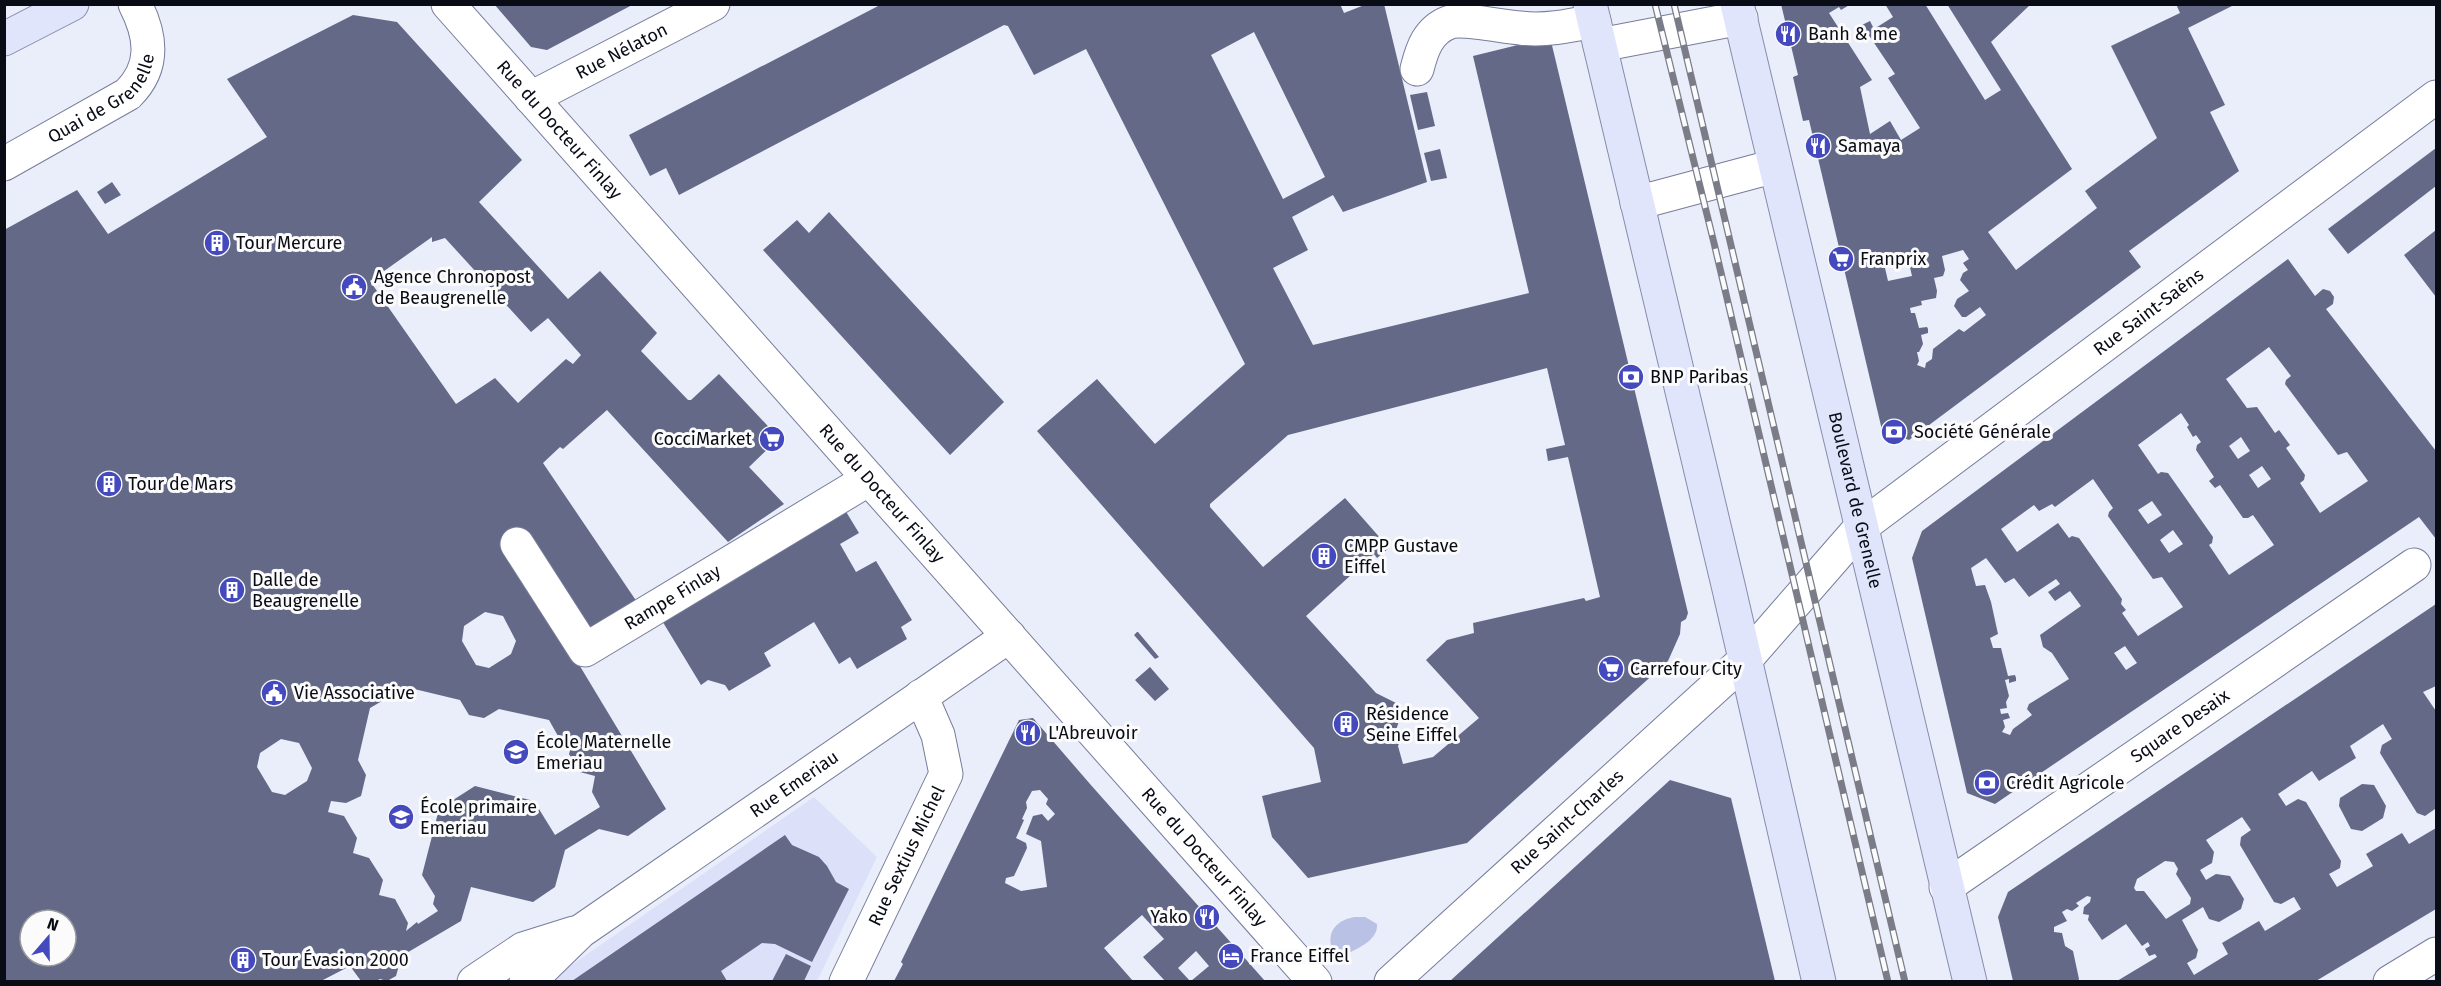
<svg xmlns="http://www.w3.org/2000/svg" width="2441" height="986" font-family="'Fira Sans',sans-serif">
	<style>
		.built { fill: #dce1f9 }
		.green { fill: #b9c1e5 }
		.building { fill: #636986; fill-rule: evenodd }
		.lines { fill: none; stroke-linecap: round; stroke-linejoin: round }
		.minor-casing { stroke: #777d9b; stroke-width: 35 }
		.major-casing { stroke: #878daa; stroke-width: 35 }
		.minor { stroke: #fff; stroke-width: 33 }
		.major { stroke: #e0e5fc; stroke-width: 33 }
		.rail-casing { stroke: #7a7d88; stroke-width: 7 }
		.rail { stroke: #fbfbfb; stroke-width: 4.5; stroke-dasharray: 14; stroke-linecap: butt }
		.labels { text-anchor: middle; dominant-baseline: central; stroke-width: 6; stroke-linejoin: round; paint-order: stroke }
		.poi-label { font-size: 18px; fill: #090b15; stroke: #fbfbfb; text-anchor: start }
		.street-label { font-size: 18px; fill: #090b15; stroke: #fbfbfb }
	</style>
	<rect width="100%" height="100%" fill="#eaedfa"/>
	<path class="built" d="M814 797 877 857 817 981 547 982Z"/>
	<path class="green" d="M1354 917H1365L1377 924C1378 939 1362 946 1351 952L1338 950 1331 945C1328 929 1339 920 1354 917Z"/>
	<path class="building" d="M494 4H634L547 50 531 47Z
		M882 4H1340L1344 13 1367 4H1384L1427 182 1343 212 1333 195 1292 217 1308 250 1273 268 1313 345 1529 293 1473 56 1550 37 1688 613 1686 619 1681 622 1680 634 1668 661 1467 843 1308 878 1272 837 1262 796 1321 782 1314 748 1037 431 1097 379 1155 444 1245 364 1086 49 1034 75 1008 26 1004 25 679 195 666 168 650 176 629 135ZM1254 32 1325 177 1283 199 1211 55ZM1547 368 1565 445 1546 449 1548 461 1568 457 1600 597 1586 601 1584 598 1473 623 1474 633 1447 640 1426 660 1479 718 1433 757 1403 764 1398 746 1403 734 1396 730 1400 718 1392 715 1396 703 1376 693 1306 616 1374 554 1377 558 1389 548 1345 498 1263 567 1210 507V504L1288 435Z
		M1781 4H1851L1841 10 1839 7 1829 13 1872 80 1860 87 1870 134 1890 121 1901 140 1920 128 1888 78 1895 74 1862 25 1870 21 1874 29 1893 17 1885 4H1925L1985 100 2001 90 1947 4H2031L1991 42 2072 169 1988 232 2016 270 2097 208 2085 191 2157 138 2111 46 2180 13 2176 4H2236L2188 28 2225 105 2210 112 2239 171 2129 251 2141 267 1909 440 1882 430 1809 120 1803 121 1793 77 1798 75ZM1963 250 1969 259 1963 263 1968 270 1963 273 1960 280 1969 291 1957 299 1954 306 1962 317H1966L1980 307 1986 315 1964 332 1959 329 1933 349 1932 359 1926 363 1925 368 1917 365 1919 361 1917 352H1919L1923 344 1921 335 1928 333V329L1927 327 1919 328 1915 313H1911L1910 308 1922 305 1921 301 1936 298 1937 291 1934 278 1943 276 1945 270 1942 256ZM1909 263 1912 276 1888 281 1885 268Z
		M353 15 397 22 522 160 479 202 568 299 600 271 657 333 641 351 688 400H691L719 374 779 438 749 467 784 504 728 542 607 410 563 449 560 447 543 463 637 602 569 648 666 809 628 836 599 829 565 850 555 887 533 902 471 887 461 921 393 961 398 969 396 976 387 981 380 979 376 981H361L350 966 321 981H4V230L77 190 108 234 233 158 267 137 227 79ZM432 237V242L445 238 531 332 548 318 581 355 573 364 566 359 518 403 495 378 456 404 370 281ZM485 612 503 616 516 641 511 654 489 668 476 665 462 641 464 626ZM406 687 460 700 469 715 484 718 499 709 549 720 558 736 573 740 569 754 580 772 595 776 592 792 600 807 555 835 534 801 475 786 439 809 422 875 435 896 433 904 438 911 418 924 417 922 406 931 408 923 395 899 379 895 383 880 369 858 353 853 357 838 344 816 328 812 331 801 346 803 361 796 366 775 358 760 370 708ZM281 739 299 743 312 768 307 781 285 795 272 792 257 767 260 753ZM30 920H66V956H30Z
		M1427 92 1435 126 1418 130 1410 95Z
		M2436 148V186L2348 254 2328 229Z
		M1440 149 1447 178 1431 181 1424 153Z
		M112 182 121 195 105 204 97 192Z
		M829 212 1004 402 950 455 763 250 797 220 809 233Z
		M2436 230V297L2404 255Z
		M2288 259 2315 296 2323 289 2330 291 2334 297 2333 304 2326 309 2436 451V539L2419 517 1995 804 1967 793 1912 558 1922 531ZM2269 347 2291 376 2286 380 2285 384 2338 455 2347 452 2368 481 2320 513 2300 483 2304 480 2305 475 2286 448 2290 445 2279 430 2275 433 2257 407 2247 408 2226 379ZM2181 413 2189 425 2187 427 2193 437 2196 435 2201 442 2197 445 2196 450 2214 477 2209 481 2215 488 2220 485 2243 518H2248L2253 515 2274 545 2229 575 2209 545 2212 543 2213 537 2168 473 2161 472 2158 474 2138 445ZM2241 437 2250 451 2238 459 2229 446ZM2262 466 2271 479 2258 488 2249 475ZM2093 479 2113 508 2109 512 2108 516 2153 579 2162 577 2183 607 2138 636 2122 613 2126 610 2121 604 2122 599 2079 538 2072 536 2069 538 2058 523 2017 552 2001 529 2034 505 2039 511 2052 504 2055 507ZM2152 501 2162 515 2148 524 2138 510ZM2173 530 2183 544 2169 553 2160 540ZM1986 558 2005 583 2014 578 2029 597 2056 579 2060 584 2048 592 2055 601 2070 591 2081 606 2040 635 2043 647 2052 653 2069 679 2029 704 2027 709 2032 715 2013 729 2010 735 2002 732 2005 727 2003 720 2010 718 2008 713 2001 714 2000 709 2007 708 2006 702 2009 696 2005 680 2009 679V683L2016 681V678L2015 675 2008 676 2001 648H1993L1990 638 1998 634 1991 602 1985 585 1976 586 1971 568ZM2125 646 2137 663 2126 670 2114 653Z
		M845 510 859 533 840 544 856 572 876 561 912 620 901 627 907 639 857 669 850 657 839 664 814 622 764 653 771 666 729 691 725 685 708 680 701 685 661 619Z
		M2436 604V686L2423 692 2436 711V811L2435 809 2425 816 2417 813 2380 753 2382 745 2392 739 2383 724 2350 746 2356 758 2319 781 2312 771 2278 794 2286 806 2298 799 2306 802 2341 861 2340 868 2329 874 2337 887 2373 866 2366 854 2402 833 2409 844 2436 828V909L2316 981H2117L2157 957 2155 954 2149 956 2145 949 2150 946 2148 942 2142 946 2126 924 2102 940 2088 920 2089 915 2083 914 2084 907 2090 902 2091 897 2087 896 2076 903 2079 906 2072 911 2067 909 2062 912 2067 921 2054 927V932L2062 933 2065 946 2073 951 2079 979 2078 981H2013L1998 917 2008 892ZM2242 817 2251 830 2241 837 2240 845 2274 902 2281 904 2294 897 2301 909 2265 931 2259 921 2222 943 2228 954 2194 975 2187 963 2196 958 2198 950 2182 920 2203 907 2209 919 2219 922 2241 909 2244 899 2230 876 2216 874 2206 880 2200 870 2212 863 2214 852 2206 840ZM2165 861 2174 862 2178 869 2176 874 2191 898 2190 904 2166 919 2144 891H2136L2134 888 2137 879Z
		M1137 632H1138L1159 657 1155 659 1134 635Z
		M1150 667 1169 689 1155 701 1135 680Z
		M1033 718 1090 784 1265 981H1191L1209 966 1196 951 1178 968 1190 981H1165L1143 957 1164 939 1142 915 1104 948 1133 981H894L903 964 901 962 1019 720ZM1040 790 1048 799 1046 804 1055 814 1048 821 1042 814 1033 816 1026 834 1041 841 1047 887 1021 891 1005 883 1006 878 1014 876 1027 848 1026 843 1016 838 1024 820 1022 819 1027 808 1026 802 1032 791Z
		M1670 780 1731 798 1775 981H1450Z
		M2362 784 2374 785 2386 806 2383 818 2362 831 2351 829 2339 806 2340 798Z
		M785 835 792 845 819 857 827 866 836 882 849 889 812 962 775 944 762 943 721 971 727 981H572Z
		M786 954 811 966 804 981H772Z"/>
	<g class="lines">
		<g class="minor-casing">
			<g id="minor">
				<path id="s1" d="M448 4 1315 982"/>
				<path d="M1600 45 1741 18"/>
				<path d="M1417 69C1422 49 1428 30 1450 22 1464 18 1504 27 1520 28 1545 31 1569 26 1594 21"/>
				<path id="s2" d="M531 98 713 4"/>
				<path id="s3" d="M4 164 128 94C155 67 152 37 135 4"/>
				<path d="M1637 203 1775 166"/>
				<path id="s4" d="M517 544 585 650 869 479"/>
				<path id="s5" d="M1946 887 2414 565"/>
				<path d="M474 982 523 949 574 933"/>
				<path id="s6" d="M526 982 539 972 581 931 1009 636"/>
				<path id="s7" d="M846 982 946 774 938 735 921 696"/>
				<path id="s8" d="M1391 982 1745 660 1861 527 2436 97"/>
				<path d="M2390 982 2436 954"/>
			</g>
		</g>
		<g class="major-casing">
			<g id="major">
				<path d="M1590 4 1729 589 1819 982"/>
				<path id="s9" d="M1737 4 1970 982"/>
				<path d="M4 39 72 4"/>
			</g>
		</g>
		<use href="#minor" class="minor"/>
		<use href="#major" class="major"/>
		<g class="rail-casing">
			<path id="rail" d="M1655 4 1714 243 1888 982
				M1674 4 1905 982"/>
		</g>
		<use href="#rail" class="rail"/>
	</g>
	<defs>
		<g id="restaurant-disc" transform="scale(1.35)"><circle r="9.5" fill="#4549be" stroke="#fbfbfb"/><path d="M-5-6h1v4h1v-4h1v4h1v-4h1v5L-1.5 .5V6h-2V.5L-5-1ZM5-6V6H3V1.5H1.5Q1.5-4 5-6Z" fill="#fff"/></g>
		<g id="building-disc" transform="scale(1.35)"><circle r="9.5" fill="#4549be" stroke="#fbfbfb"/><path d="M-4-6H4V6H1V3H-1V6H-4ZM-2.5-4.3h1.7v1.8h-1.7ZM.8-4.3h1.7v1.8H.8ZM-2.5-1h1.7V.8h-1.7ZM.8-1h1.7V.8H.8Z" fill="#fff"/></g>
		<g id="supermarket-disc" transform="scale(1.35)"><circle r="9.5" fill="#4549be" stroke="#fbfbfb"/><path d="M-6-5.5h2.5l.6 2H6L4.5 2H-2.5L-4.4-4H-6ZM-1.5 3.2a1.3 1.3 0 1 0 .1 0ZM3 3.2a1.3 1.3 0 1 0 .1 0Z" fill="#fff"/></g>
		<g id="civic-disc" transform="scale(1.35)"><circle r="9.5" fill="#4549be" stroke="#fbfbfb"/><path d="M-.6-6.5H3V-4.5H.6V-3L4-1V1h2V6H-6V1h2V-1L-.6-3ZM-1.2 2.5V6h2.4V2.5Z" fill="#fff"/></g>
		<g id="bank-disc" transform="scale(1.35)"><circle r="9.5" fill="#4549be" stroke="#fbfbfb"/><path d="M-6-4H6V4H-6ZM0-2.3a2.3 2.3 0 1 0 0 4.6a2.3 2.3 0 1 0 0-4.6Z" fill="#fff"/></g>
		<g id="school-disc" transform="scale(1.35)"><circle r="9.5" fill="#4549be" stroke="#fbfbfb"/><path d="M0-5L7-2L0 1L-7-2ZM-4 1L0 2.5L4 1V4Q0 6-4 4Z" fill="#fff"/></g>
		<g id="hotel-disc" transform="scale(1.35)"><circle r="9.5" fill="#4549be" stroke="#fbfbfb"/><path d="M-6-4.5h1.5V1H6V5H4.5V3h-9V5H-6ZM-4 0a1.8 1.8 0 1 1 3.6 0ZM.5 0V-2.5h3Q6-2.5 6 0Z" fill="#fff"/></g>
	</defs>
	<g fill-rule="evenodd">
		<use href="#restaurant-disc" x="1788" y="34"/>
		<use href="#restaurant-disc" x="1818" y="146"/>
		<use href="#building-disc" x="217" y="243"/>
		<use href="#supermarket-disc" x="1841" y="259"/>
		<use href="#civic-disc" x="354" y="287"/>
		<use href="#bank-disc" x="1631" y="377"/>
		<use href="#bank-disc" x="1894" y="432"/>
		<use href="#supermarket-disc" x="772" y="439"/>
		<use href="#building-disc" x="109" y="484"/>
		<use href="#building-disc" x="1324" y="556"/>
		<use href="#building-disc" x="232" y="590"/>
		<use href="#supermarket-disc" x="1611" y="669"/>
		<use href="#civic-disc" x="274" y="693"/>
		<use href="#building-disc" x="1346" y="724"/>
		<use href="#restaurant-disc" x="1028" y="733"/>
		<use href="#school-disc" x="516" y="752"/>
		<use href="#bank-disc" x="1987" y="783"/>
		<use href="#school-disc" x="401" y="817"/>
		<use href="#restaurant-disc" x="1207" y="917"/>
		<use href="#hotel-disc" x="1231" y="956"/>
		<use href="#building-disc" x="243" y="960"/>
	</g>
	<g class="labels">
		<g class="poi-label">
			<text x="1808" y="34">Banh &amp; me</text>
			<text x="1838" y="146">Samaya</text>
			<text x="236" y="243">Tour Mercure</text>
			<text x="1860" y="259">Franprix</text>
			<text x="374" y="277">Agence Chronopost<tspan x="374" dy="21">de Beaugrenelle</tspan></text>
			<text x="1650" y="377">BNP Paribas</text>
			<text x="1914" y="432">Société Générale</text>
			<text x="752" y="439" text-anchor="end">CocciMarket</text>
			<text x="128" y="484">Tour de Mars</text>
			<text x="1344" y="546">CMPP Gustave<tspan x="1344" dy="21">Eiffel</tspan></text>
			<text x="252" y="580">Dalle de<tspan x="252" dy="21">Beaugrenelle</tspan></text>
			<text x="1630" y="669">Carrefour City</text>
			<text x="294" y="693">Vie Associative</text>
			<text x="1366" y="714">Résidence<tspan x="1366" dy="21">Seine Eiffel</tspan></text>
			<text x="1048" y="733">L'Abreuvoir</text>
			<text x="536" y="742">École Maternelle<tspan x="536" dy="21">Emeriau</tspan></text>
			<text x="2006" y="783">Crédit Agricole</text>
			<text x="420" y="807">École primaire<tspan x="420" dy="21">Emeriau</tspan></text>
			<text x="1188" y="917" text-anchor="end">Yako</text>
			<text x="1250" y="956">France Eiffel</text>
			<text x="262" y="960">Tour Évasion 2000</text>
		</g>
		<g class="street-label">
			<text stroke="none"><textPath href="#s2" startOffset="102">Rue Nélaton</textPath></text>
			<text stroke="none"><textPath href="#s3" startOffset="120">Quai de Grenelle</textPath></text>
			<text stroke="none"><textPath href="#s1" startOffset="168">Rue du Docteur Finlay</textPath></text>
			<text stroke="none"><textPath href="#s8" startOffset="1014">Rue Saint-Saëns</textPath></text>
			<text stroke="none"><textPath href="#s1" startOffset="654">Rue du Docteur Finlay</textPath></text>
			<text stroke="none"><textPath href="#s9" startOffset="510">Boulevard de Grenelle</textPath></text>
			<text stroke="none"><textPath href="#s4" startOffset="228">Rampe Finlay</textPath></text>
			<text stroke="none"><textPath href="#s5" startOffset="284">Square Desaix</textPath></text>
			<text stroke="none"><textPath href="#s6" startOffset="334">Rue Emeriau</textPath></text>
			<text stroke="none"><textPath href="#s8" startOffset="238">Rue Saint-Charles</textPath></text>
			<text stroke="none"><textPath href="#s1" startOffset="1140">Rue du Docteur Finlay</textPath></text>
			<text stroke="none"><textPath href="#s7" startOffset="140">Rue Sextius Michel</textPath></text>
		</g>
	</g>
	<rect width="2441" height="986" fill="none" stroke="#090b15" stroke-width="12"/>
	<g transform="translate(48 938) rotate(20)"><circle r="28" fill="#fbfbfb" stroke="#9a9b9f" stroke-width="1.5"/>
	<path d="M0-4.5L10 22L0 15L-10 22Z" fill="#4549be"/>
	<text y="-9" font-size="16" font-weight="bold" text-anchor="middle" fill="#090b15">N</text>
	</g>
</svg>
